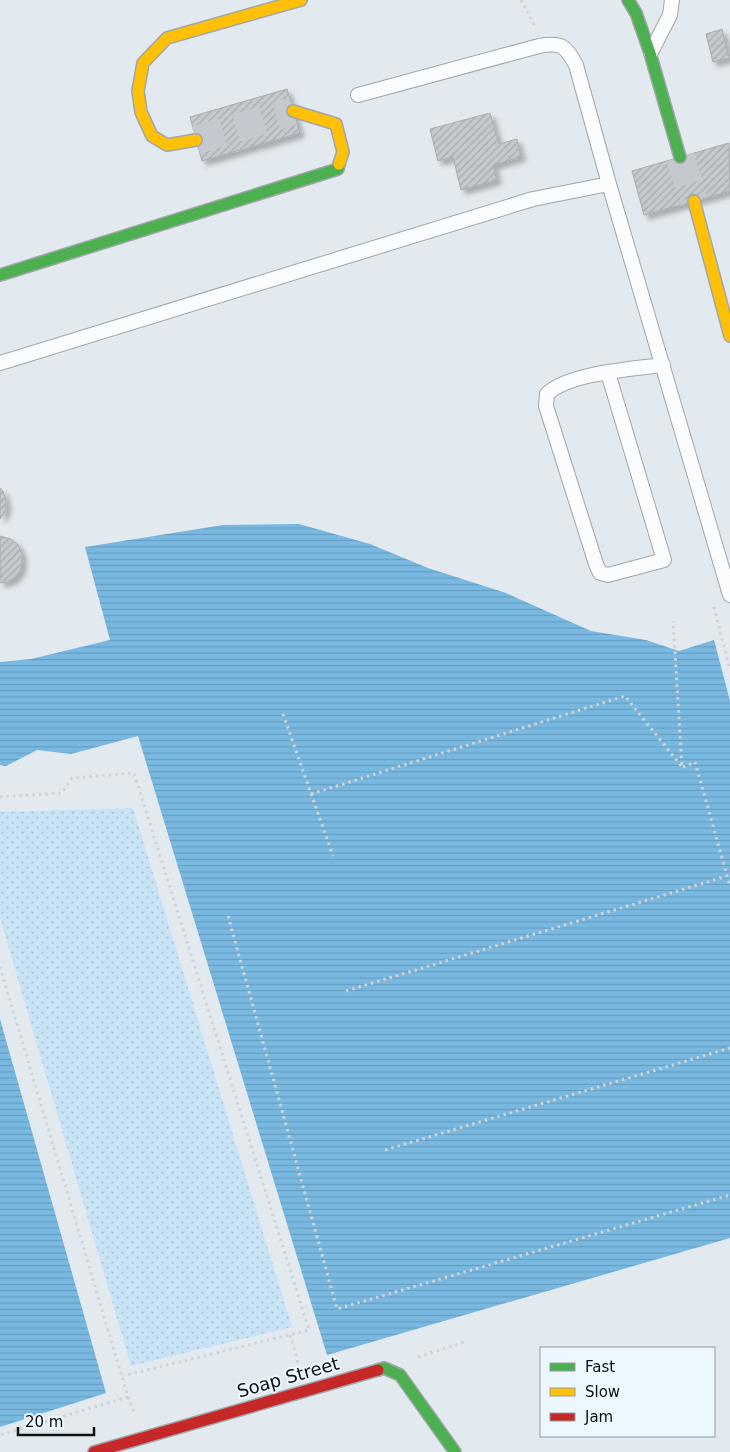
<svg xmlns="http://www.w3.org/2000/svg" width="730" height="1452" font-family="'DejaVu Sans',sans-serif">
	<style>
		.park { fill: url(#park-dots) }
		.water { fill: url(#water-rules) }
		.building { fill: url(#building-hatch); stroke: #a7acb0; filter: url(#shadow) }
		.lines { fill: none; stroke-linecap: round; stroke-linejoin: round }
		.secondary-tunnel { stroke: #c3c9ce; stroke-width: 28; stroke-dasharray: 28 14; stroke-linecap: butt }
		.lane-casing { stroke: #a0a6aa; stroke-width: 16 }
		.fast-casing { stroke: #a0a6aa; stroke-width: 14 }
		.slow-casing { stroke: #a0a6aa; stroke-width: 14 }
		.jam-casing { stroke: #a0a6aa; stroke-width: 14 }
		.path { stroke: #d1d3d5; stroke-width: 3; stroke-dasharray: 2.5 4; stroke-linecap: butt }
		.lane { stroke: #fbfcfd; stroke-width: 14 }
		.fast { stroke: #4caf50; stroke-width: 11 }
		.slow { stroke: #ffc107; stroke-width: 11 }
		.jam { stroke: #c62828; stroke-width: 11 }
		.labels { text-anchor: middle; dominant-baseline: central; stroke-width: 4; stroke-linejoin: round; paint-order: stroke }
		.street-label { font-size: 18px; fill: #0b1013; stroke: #edf7ff }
	</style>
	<defs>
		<pattern id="park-dots" width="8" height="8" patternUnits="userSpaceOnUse" patternTransform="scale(1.25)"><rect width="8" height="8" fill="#c9e3f6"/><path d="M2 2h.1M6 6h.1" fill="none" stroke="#abc2d2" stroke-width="1.8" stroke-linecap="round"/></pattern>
		<pattern id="water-rules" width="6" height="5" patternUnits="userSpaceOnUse" patternTransform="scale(1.25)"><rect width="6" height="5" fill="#79b9e1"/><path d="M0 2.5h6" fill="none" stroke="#679ec0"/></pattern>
		<pattern id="building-hatch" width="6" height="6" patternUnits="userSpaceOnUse" patternTransform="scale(1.25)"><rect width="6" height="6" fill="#c4c9cd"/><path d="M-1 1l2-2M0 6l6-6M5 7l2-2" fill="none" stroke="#a7acaf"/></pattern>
		<filter id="shadow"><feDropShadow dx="4.5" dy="4.5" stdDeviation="2.5" flood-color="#0004"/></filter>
	</defs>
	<rect width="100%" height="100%" fill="#e3eaef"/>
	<path class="park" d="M133 808 292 1327 131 1366 0 918V812Z"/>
	<path class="water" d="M299 524 370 544 428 568 506 593 591 631 646 640 679 651 714 640 730 701V1238L327 1355 138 736 71 754 37 750 6 766 0 765V662L31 659 110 640 85 547 223 525Z
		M0 1019 106 1393 0 1427Z"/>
	<path class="building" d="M722 29 729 58 713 62 706 34Z
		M287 89 300 133 202 161 190 117Z
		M490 113 499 144 517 139 521 157 493 165 497 180 461 190 453 157 438 161 430 129Z
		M729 143 730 191 644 215 632 171Z
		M0 488 3 491 6 500V510L0 519Z
		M0 536 11 539 18 545 22 554V563L20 571 14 578 7 582 0 583Z"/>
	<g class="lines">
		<path class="secondary-tunnel" d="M196 140 293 111
			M680 157 694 201"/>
		<g class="lane-casing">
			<path id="lane" d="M651 52 670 15 672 0
				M358 95 539 46C561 42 565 45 576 65L609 184 730 595
				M0 363 533 199 609 184
				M608 373 664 560 608 575 600 573 596 564 546 406 547 394C569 373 632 369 663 365"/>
		</g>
		<g class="fast-casing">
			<path id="fast" d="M628 0 636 13 650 53 680 157
				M0 275 338 169 339 164
				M378 1370 384 1368 400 1375 455 1452"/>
		</g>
		<g class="slow-casing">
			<path id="slow" d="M293 111 336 124 343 152 339 164
				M196 140 167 145 152 136 141 112 138 91 143 63 167 38 301 0
				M694 201 730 336"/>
		</g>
		<g class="jam-casing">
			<path id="jam" d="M94 1452 378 1370"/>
		</g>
		<path class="path" d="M521 0 536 28
			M714 607 730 670
			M283 714 333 856
			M683 767 695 762 730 886
			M311 794 625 696 682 767 673 621
			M0 797 62 793 72 778 134 773 309 1330 123 1376
			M228 916 337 1309 730 1195
			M0 967 128 1397 0 1435
			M346 991 727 876
			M385 1150 730 1048
			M290 1335 299 1366
			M418 1357 465 1342
			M128 1397 134 1413"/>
		<use href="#lane" class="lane"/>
		<use href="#fast" class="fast"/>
		<use href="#slow" class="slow"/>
		<use href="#jam" class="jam"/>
	</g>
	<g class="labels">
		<g class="street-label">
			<text transform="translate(288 1377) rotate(-16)">Soap Street</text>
		</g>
	</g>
	<rect x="540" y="1347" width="175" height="90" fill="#edf7ff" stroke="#939ba1"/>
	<rect x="550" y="1363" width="25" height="8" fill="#4caf50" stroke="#939ba1"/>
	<text x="585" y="1372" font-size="15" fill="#0b1013">Fast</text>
	<rect x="550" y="1388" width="25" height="8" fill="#ffc107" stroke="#939ba1"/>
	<text x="585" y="1397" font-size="15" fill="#0b1013">Slow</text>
	<rect x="550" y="1413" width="25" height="8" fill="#c62828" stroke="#939ba1"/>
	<text x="585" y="1422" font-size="15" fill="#0b1013">Jam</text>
	<path d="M18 1427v8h76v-8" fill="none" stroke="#0b1013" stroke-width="2.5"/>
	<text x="25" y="1427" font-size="15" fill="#0b1013" stroke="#edf7ff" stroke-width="4" paint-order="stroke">20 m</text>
</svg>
